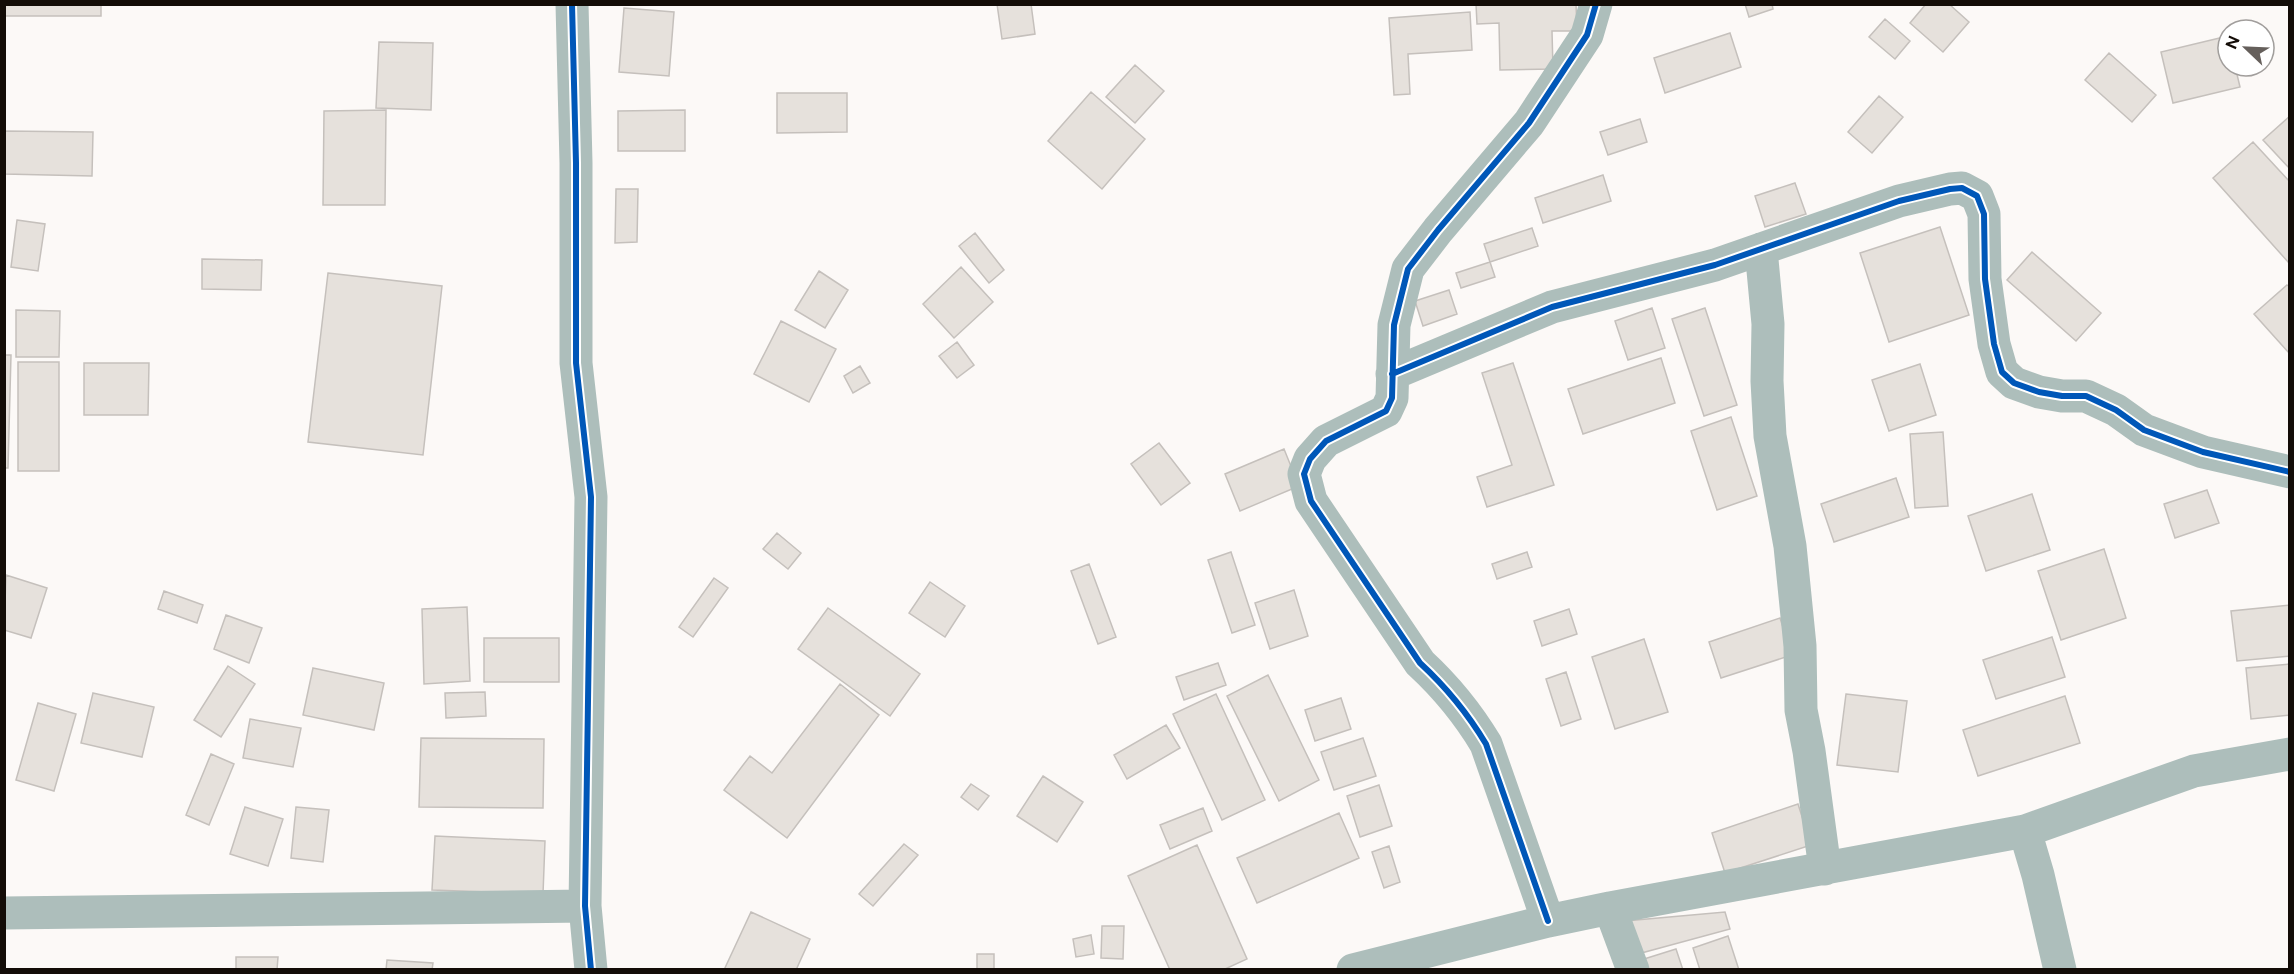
<svg xmlns="http://www.w3.org/2000/svg" width="2294" height="974" font-family="Figtree,sans-serif">
	<style>
		.building { fill: #e6e1dc; stroke: #c5c0bc; stroke-width: 1.5 }
		.lines { fill: none; stroke-linecap: round; stroke-linejoin: round }
		.minor { stroke: #adbebb; stroke-width: 33 }
		.cycleway-casing { stroke: #fff; stroke-width: 10 }
		.cycleway { stroke: #0057b8; stroke-width: 6 }
	</style>
	<rect width="100%" height="100%" fill="#fcf9f7"/>
	<path class="building" d="M4 4H101V16H4Z
		M997 4H1031L1035 34 1002 39Z
		M1476 4H1576L1577 31H1552L1553 69 1500 70 1499 23 1477 24Z
		M1745 4H1772L1773 9 1749 17Z
		M1926 4H1949L1969 22 1943 52 1910 23Z
		M624 8 674 12 669 76 619 72Z
		M1470 12 1472 50 1408 54 1410 94 1394 95 1389 18Z
		M1885 19 1910 41 1895 59 1869 37Z
		M1730 33 1741 67 1665 93 1654 58Z
		M2228 36V66H2235L2240 87 2173 103 2161 52Z
		M379 42 433 43 431 110 376 108Z
		M2109 53 2156 95 2132 122 2085 80Z
		M1135 65 1164 91 1135 123 1106 97Z
		M1091 92 1145 139 1102 189 1048 141Z
		M777 93H847V132L777 133Z
		M1879 96 1903 117 1872 153 1848 132Z
		M386 110 385 205H323L324 111Z
		M685 110V151H618V111Z
		M2290 116V169L2263 140Z
		M1640 119 1647 142 1608 155 1600 132Z
		M4 131 93 132 92 176 4 174Z
		M2253 142 2290 182 2289 263 2213 178Z
		M1603 175 1611 201 1543 223 1535 198Z
		M1795 183 1806 214 1765 227 1755 196Z
		M616 189H638L637 242 615 243Z
		M17 220 45 224 38 271 11 267Z
		M1940 227 1969 315 1889 342 1860 253Z
		M1532 228 1538 246 1490 262 1484 244Z
		M975 233 1004 270 989 283 959 246Z
		M2032 252 2101 313 2076 341 2007 280Z
		M202 259 262 260 261 290 202 289Z
		M1490 262 1495 277 1461 288 1456 273Z
		M961 267 993 302 954 338 923 304Z
		M819 271 848 290 825 328 795 310Z
		M328 273 442 286 423 455 308 442Z
		M2287 285 2290 287V354L2254 314Z
		M1449 290 1457 314 1423 326 1415 301Z
		M1652 308 1665 348 1628 360 1615 321Z
		M1705 308 1737 405 1704 416 1672 319Z
		M16 310 60 311 59 357H16Z
		M781 321 836 349 809 402 754 374Z
		M957 342 974 365 957 378 939 356Z
		M4 355H11L8 468H4Z
		M1661 358 1675 403 1583 434 1568 389Z
		M18 362H59V471H18Z
		M84 363H149L148 415H84Z
		M1513 363 1554 485 1487 507 1477 477 1512 465 1482 373Z
		M1920 364 1936 415 1889 431 1872 380Z
		M860 366 870 383 853 393 844 376Z
		M1731 417 1757 496 1717 510 1691 431Z
		M1943 432 1948 506 1915 508 1910 434Z
		M1159 443 1190 483 1161 505 1131 464Z
		M1284 449 1299 486 1240 511 1225 474Z
		M1896 478 1909 517 1834 542 1821 504Z
		M2207 490 2219 523 2175 538 2164 504Z
		M2032 494 2050 550 1986 571 1968 516Z
		M777 533 801 553 788 569 763 549Z
		M2104 549 2126 618 2061 640 2038 571Z
		M1231 552 1255 625 1232 633 1208 560Z
		M1527 552 1532 567 1497 579 1492 564Z
		M1089 564 1116 637 1098 644 1071 571Z
		M6 575 47 588 31 638 4 630Z
		M714 578 728 588 693 637 679 627Z
		M930 582 965 606 945 637 909 613Z
		M1294 590 1308 636 1270 649 1255 603Z
		M164 591 203 605 197 623 158 609Z
		M2290 605V656L2237 661 2231 611Z
		M467 607 470 681 424 684 422 609Z
		M828 608 920 674 890 716 798 649Z
		M1569 609 1577 634 1542 646 1534 621Z
		M226 615 262 628 249 663 214 649Z
		M1780 618 1792 655 1721 678 1709 642Z
		M2052 637 2065 677 1996 699 1983 660Z
		M484 638H559V682H484Z
		M1644 639 1668 712 1615 729 1592 657Z
		M1218 663 1226 685 1184 700 1176 677Z
		M2290 664V715L2251 719 2246 668Z
		M228 666 255 684 221 737 194 720Z
		M313 668 384 683 374 730 303 715Z
		M1566 672 1581 719 1561 726 1546 679Z
		M1268 675 1319 780 1279 801 1227 696Z
		M840 684 879 715 787 838 724 790 750 756 772 773Z
		M485 692 486 716 446 718 445 693Z
		M93 693 154 707 142 757 81 743Z
		M1216 694 1265 800 1222 820 1173 714Z
		M1846 694 1907 701 1898 772 1837 765Z
		M2065 696 2080 743 1978 776 1963 730Z
		M1341 698 1351 729 1315 741 1305 710Z
		M38 703 76 714 54 791 16 780Z
		M250 719 301 728 293 767 243 758Z
		M1166 725 1180 748 1127 779 1114 755Z
		M421 738 544 739 543 808 419 807Z
		M1363 738 1376 776 1334 790 1321 752Z
		M211 754 234 764 209 825 186 815Z
		M1043 776 1083 802 1057 842 1017 816Z
		M971 784 989 796 978 810 961 797Z
		M1379 785 1392 826 1360 837 1347 796Z
		M1798 804 1811 845 1725 873 1712 833Z
		M245 807 283 819 268 866 230 854Z
		M296 807 329 810 323 862 291 858Z
		M1203 808 1212 831 1170 849 1160 825Z
		M1339 813 1359 858 1257 903 1237 858Z
		M435 836 545 841 543 894 432 890Z
		M904 844 918 855 873 906 859 894Z
		M1197 845 1247 959 1223 970H1170L1128 876Z
		M1389 846 1400 882 1384 888 1372 852Z
		M751 912 810 939 796 970H724Z
		M1725 912 1730 929 1634 955 1625 921Z
		M1102 926H1124L1123 959 1101 958Z
		M1091 935 1094 954 1076 957 1073 939Z
		M1728 936 1739 970H1700L1693 948Z
		M1676 949 1683 970H1648L1644 959Z
		M977 954H994V970H977Z
		M236 957H278L277 970H236Z
		M387 960 433 963 432 970H386Z"/>
	<g class="lines">
		<path class="minor" d="M572 4 576 163V363L591 497 585 906 591 970
			M1761 249 1768 324 1767 381 1770 436 1790 546 1800 646 1801 710 1809 751 1825 869
			M1392 374 1552 307 1715 265 1899 201 1950 189 1962 188 1977 196 1984 214 1985 279 1994 344 2002 372 2014 383 2039 392 2062 396H2086L2116 410 2144 430 2203 452 2290 472
			M2025 831 2038 875 2060 970
			M1610 908 1633 970
			M4 913 585 906
			M1548 921 1486 744C1468 714 1446 687 1420 663L1311 501 1304 474 1310 459 1326 441 1386 411 1392 398 1394 325 1408 269 1438 230 1529 123 1587 35 1596 4
			M1353 970 1548 921 1610 908 2025 831 2194 771 2290 754"/>
		<g class="cycleway-casing">
			<path id="cycleway" d="M572 4 576 163V363L591 497 585 906 591 970
				M1392 374 1552 307 1715 265 1899 201 1950 189 1962 188 1977 196 1984 214 1985 279 1994 344 2002 372 2014 383 2039 392 2062 396H2086L2116 410 2144 430 2203 452 2290 472
				M1548 921 1486 744C1468 714 1446 687 1420 663L1311 501 1304 474 1310 459 1326 441 1386 411 1392 398 1394 325 1408 269 1438 230 1529 123 1587 35 1596 4"/>
		</g>
		<use href="#cycleway" class="cycleway"/>
	</g>
	<rect width="2294" height="974" fill="none" stroke="#130c07" stroke-width="12"/>
	<g transform="translate(2246 48) rotate(293)"><circle r="28" fill="#ffffff" stroke="#a19e9c" stroke-width="1.5"/>
	<path d="M0-4.5L10 22L0 15L-10 22Z" fill="#655f5b"/>
	<text y="-9" font-size="16" font-weight="bold" text-anchor="middle" fill="#130c07">N</text>
	</g>
</svg>
